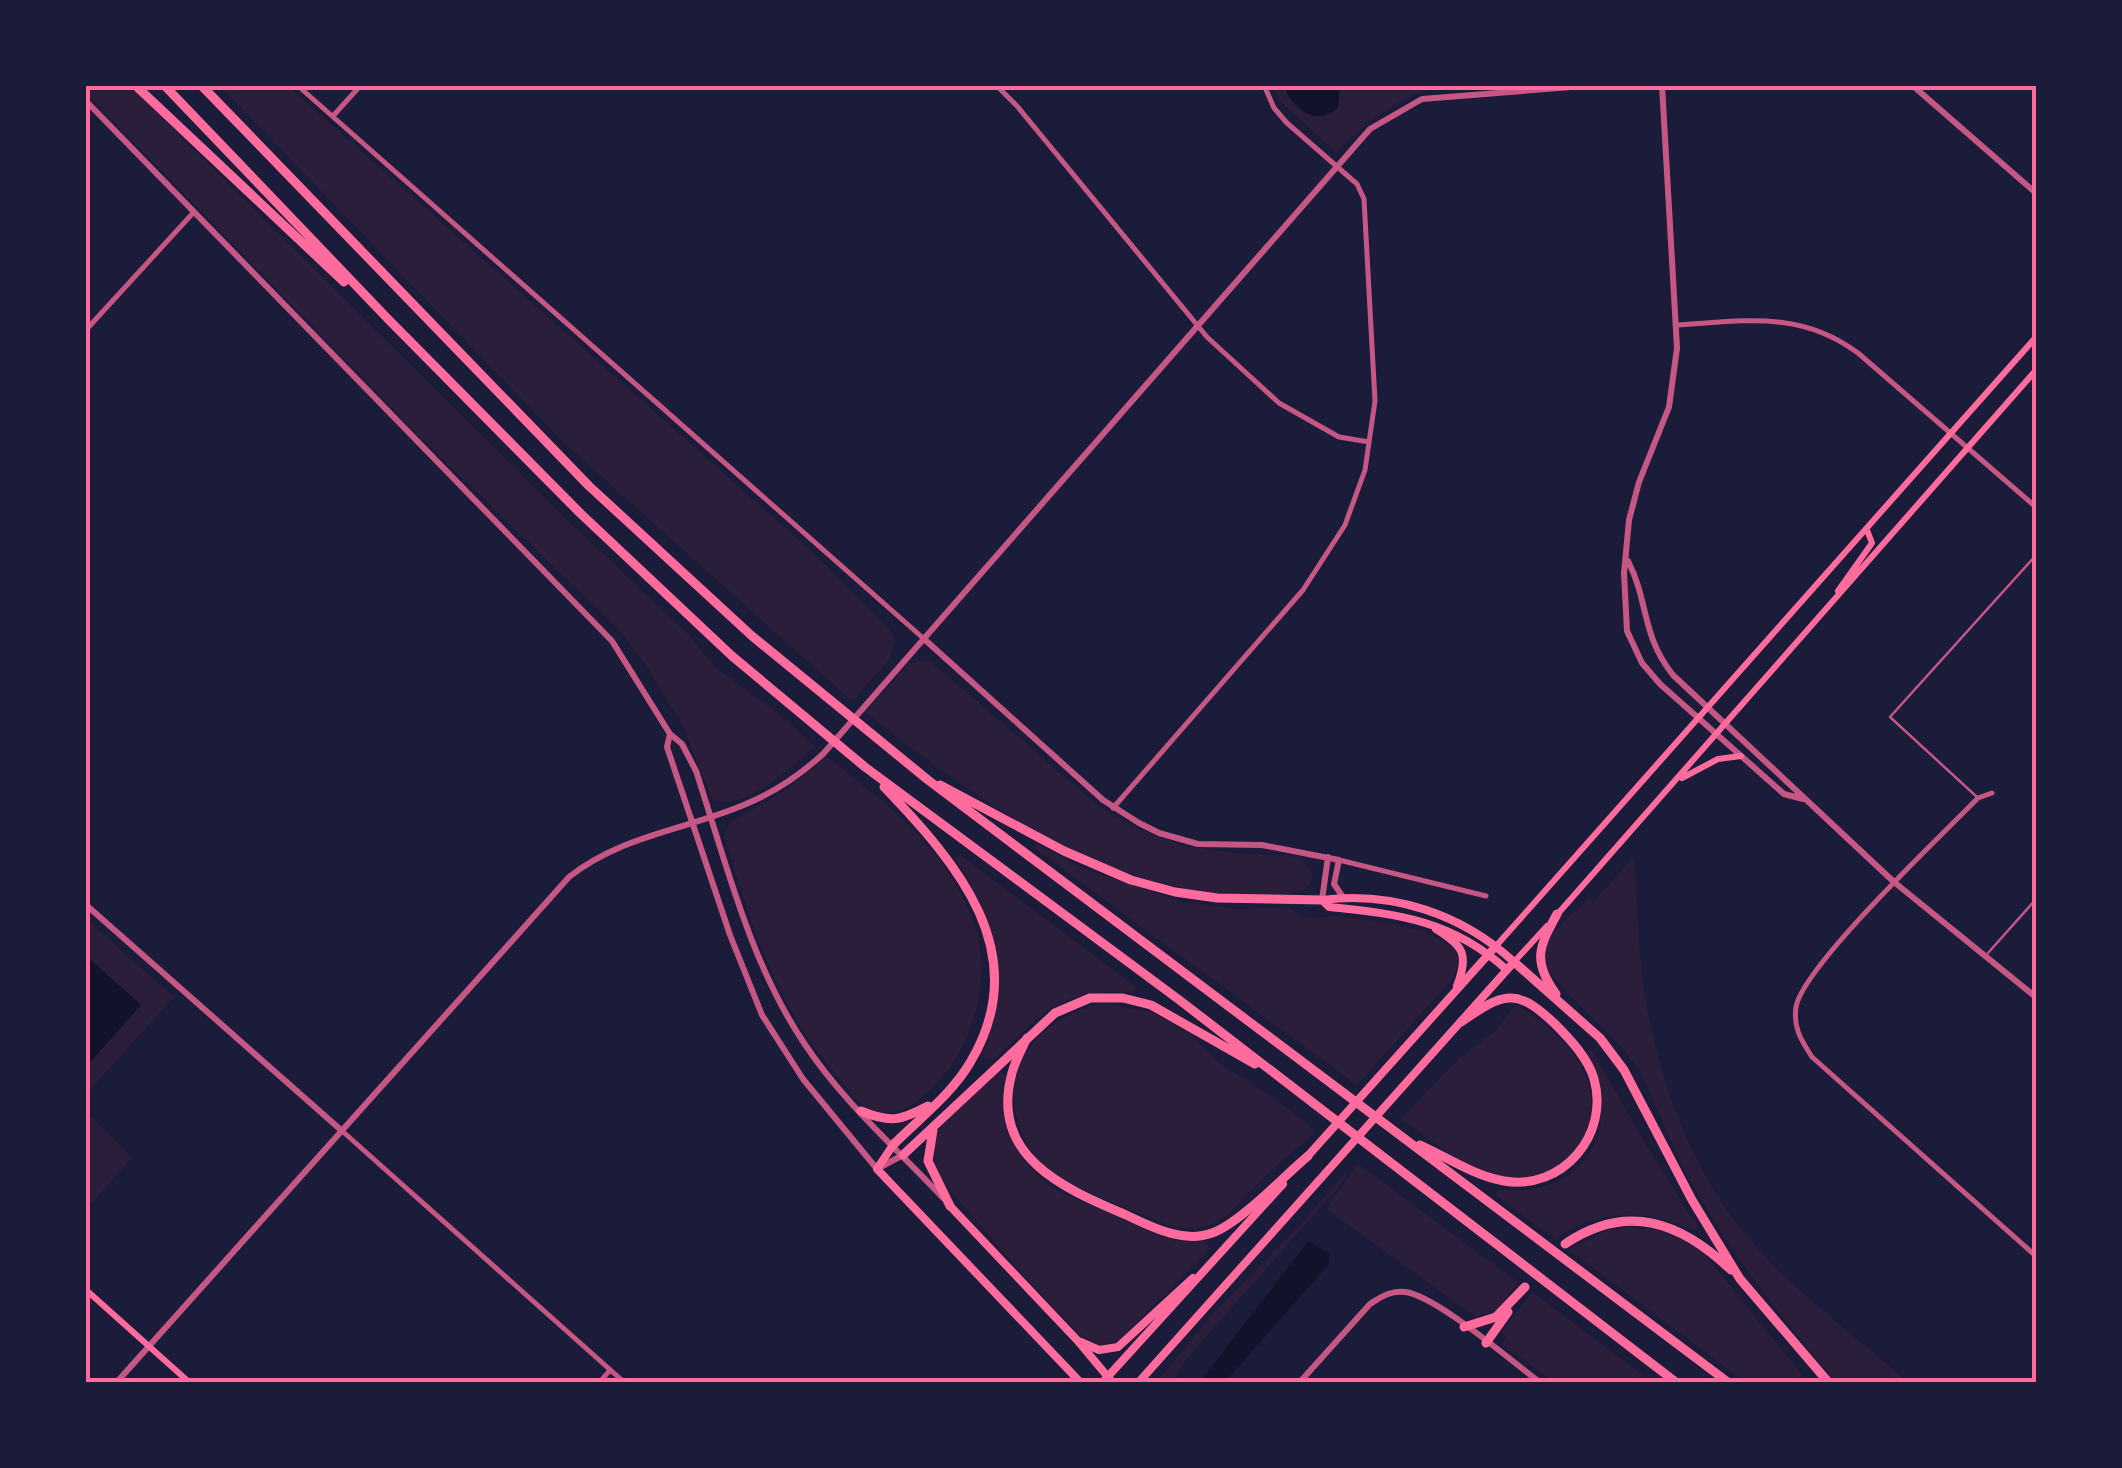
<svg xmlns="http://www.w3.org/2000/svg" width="2122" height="1468" font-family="Commissioner,sans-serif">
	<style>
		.green { fill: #2a1e3b }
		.water { fill: #12122b }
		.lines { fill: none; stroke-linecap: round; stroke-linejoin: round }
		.service { stroke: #c65784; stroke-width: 2.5 }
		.minor { stroke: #c65784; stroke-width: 5 }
		.tertiary { stroke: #c65784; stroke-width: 6 }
		.secondary { stroke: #ff6b9d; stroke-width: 6 }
		.primary { stroke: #ff6b9d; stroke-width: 8 }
		.motorway { stroke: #ff6b9d; stroke-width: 9 }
		.neatline { fill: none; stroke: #ff6b9d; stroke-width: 4 }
	</style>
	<rect width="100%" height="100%" fill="#1b1b3a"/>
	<path class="green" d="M85 85H129L564 517 689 635 714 666 787 720 814 746C795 766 740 813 712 800L683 726 642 659 618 629 420 437 85 92Z
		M219 85H287L810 550 889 629 895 640 890 659 852 701 564 443Z
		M1272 85H1450C1403 93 1369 119 1336 152L1281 102Z
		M930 661 1100 807C1169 853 1220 852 1300 857L1313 874 1309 886C1284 900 1255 897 1227 895 1089 882 971 796 865 712L910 663Z
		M826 756C886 804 949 848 974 924 995 986 969 1063 917 1101 903 1112 885 1117 868 1108 856 1101 846 1086 837 1075 776 1007 751 922 724 837L729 822C770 800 792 789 826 756Z
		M1036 843 1083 868 1182 902 1237 909 1288 907 1304 918 1335 916 1388 923 1426 932 1454 948 1459 961 1454 977 1357 1085 1034 848Z
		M960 855 1137 988 1134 993C1061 986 1043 1014 993 1060L981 1057C1013 983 998 924 955 859Z
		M1634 856C1638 906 1638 959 1647 1008 1663 1090 1695 1177 1751 1241 1797 1294 1857 1337 1909 1383H1837C1782 1318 1730 1253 1689 1179 1667 1140 1655 1091 1628 1055 1613 1034 1550 981 1547 965 1540 934 1569 918 1589 899L1594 901Z
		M88 921 174 997 85 1095V922Z
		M1102 1003 1151 1012 1171 1022 1193 1037 1218 1062 1278 1101 1316 1131C1301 1147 1283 1159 1267 1174 1232 1207 1222 1239 1167 1225 1134 1210 1084 1194 1054 1175 1040 1165 1028 1149 1022 1133 995 1068 1040 1017 1102 1003Z
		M1516 1005C1543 1020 1575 1047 1586 1076 1608 1132 1559 1187 1501 1176 1463 1169 1432 1140 1401 1119L1461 1056 1494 1032Z
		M1591 1048 1651 1153 1699 1229 1696 1231C1646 1209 1601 1208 1555 1239L1496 1195 1497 1189C1585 1201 1627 1126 1586 1052Z
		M999 1071 1006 1075C1000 1127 1012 1156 1053 1189L1175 1241H1205L1210 1249 1119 1340 1099 1345 1079 1334 1019 1271 944 1183 935 1165 934 1139 947 1118Z
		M85 1111 133 1157 85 1210Z
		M1358 1164 1518 1282 1497 1310 1476 1317 1326 1209Z
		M1349 1169 1337 1189 1189 1356 1170 1383H1156L1210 1317 1296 1229Z
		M1627 1227 1657 1230 1676 1236 1703 1252 1809 1383H1747L1569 1250 1605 1231Z
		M1532 1292 1653 1383H1555L1502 1344 1507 1337 1501 1332Z"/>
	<path class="water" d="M1283 85H1340L1338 108C1314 128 1293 108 1283 85Z
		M91 960 141 1005 85 1068V967Z
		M1311 1242 1329 1254V1264L1224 1383H1199L1307 1243Z"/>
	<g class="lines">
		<path class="service" d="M1977 797 1890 717 2037 554
			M1988 953 2037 898"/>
		<path class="minor" d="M297 85 923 638
			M996 85 1017 106 1207 337 1279 403 1339 437 1369 442
			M333 116 361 85
			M1677 325C1745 321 1800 310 1858 353L2037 508
			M85 331 193 213
			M1992 793 1978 798C1943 834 1803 966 1796 1007 1793 1028 1801 1040 1812 1057L2037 1257
			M1113 808 1303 590 1345 525 1365 470 1375 401 1364 199 1357 184 1287 123 1274 108 1264 85
			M1339 860 1486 896
			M341 1130 625 1383
			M599 1383 610 1370"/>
		<path class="tertiary" d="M1662 85 1677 348 1669 407 1639 482 1629 520 1624 573 1627 631 1642 663 1660 684 1784 794 1803 799
			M1912 85 2037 194
			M85 100 612 641 670 734 682 744 696 771C726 862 750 963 804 1043 842 1101 897 1149 943 1198
			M1628 561C1649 602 1641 635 1673 675L1894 882 2037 998
			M923 638 1103 800 1139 823 1159 833 1198 844 1262 845 1339 860 1334 884 1343 897
			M85 657V681
			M670 734 667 747 730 935 762 1015 803 1079 877 1169 903 1155
			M1322 900 1328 857
			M85 904 341 1130
			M116 1383 569 877C622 835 686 830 746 804 775 792 800 775 823 754L1370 129 1422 99 1597 85
			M1299 1383 1370 1304C1381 1297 1391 1290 1405 1292 1437 1296 1512 1362 1541 1383"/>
		<path class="secondary" d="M1838 591 1872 543 1867 530
			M1682 778 1718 759 1741 756
			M1555 917 2037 369
			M1496 946 2037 336
			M1514 962 1547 926
			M85 1289 190 1383"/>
		<path class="primary" d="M1322 900 1329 907C1400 914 1453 921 1507 970
			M1436 929C1464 946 1469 955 1457 986
			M893 1145 877 1169 1081 1383
			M1306 1158 1496 946
			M950 1206 1077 1340 1113 1383
			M1081 1342 1099 1350 1118 1347 1193 1278
			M1102 1383 1283 1184
			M1138 1383 1514 962C1462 914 1393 891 1322 900"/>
		<path class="motorway" d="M135 85 344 282
			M164 85 388 319 580 513 732 656 865 767 1178 999 1677 1383
			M201 85 589 486 752 636 928 780 1729 1383
			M940 785 1064 851 1131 880 1175 892 1217 898 1322 900
			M884 787C957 863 1035 953 971 1061 953 1093 919 1119 893 1145
			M1514 962 1600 1038 1624 1070 1692 1200 1740 1279 1829 1383
			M1556 994C1532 961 1539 947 1557 914
			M1027 1038C1022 1049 1015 1061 1012 1073 989 1156 1063 1188 1124 1214 1150 1226 1182 1244 1212 1233 1239 1224 1284 1176 1308 1156
			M861 1111C890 1123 900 1121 928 1106
			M933 1130 928 1161 950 1206
			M1420 1145C1447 1157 1474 1176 1504 1181 1562 1191 1610 1135 1594 1079 1588 1058 1570 1039 1554 1023 1542 1012 1526 997 1509 998 1492 999 1475 1013 1461 1022
			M903 1155 1055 1013 1090 998H1123L1151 1005 1255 1064
			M1565 1244C1627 1202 1681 1222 1731 1270
			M1464 1327 1496 1317 1525 1287
			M1486 1343 1508 1312"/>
	</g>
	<rect width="2122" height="1468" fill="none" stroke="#1b1b3a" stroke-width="175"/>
	<rect x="88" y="88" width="1946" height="1292" class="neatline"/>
</svg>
